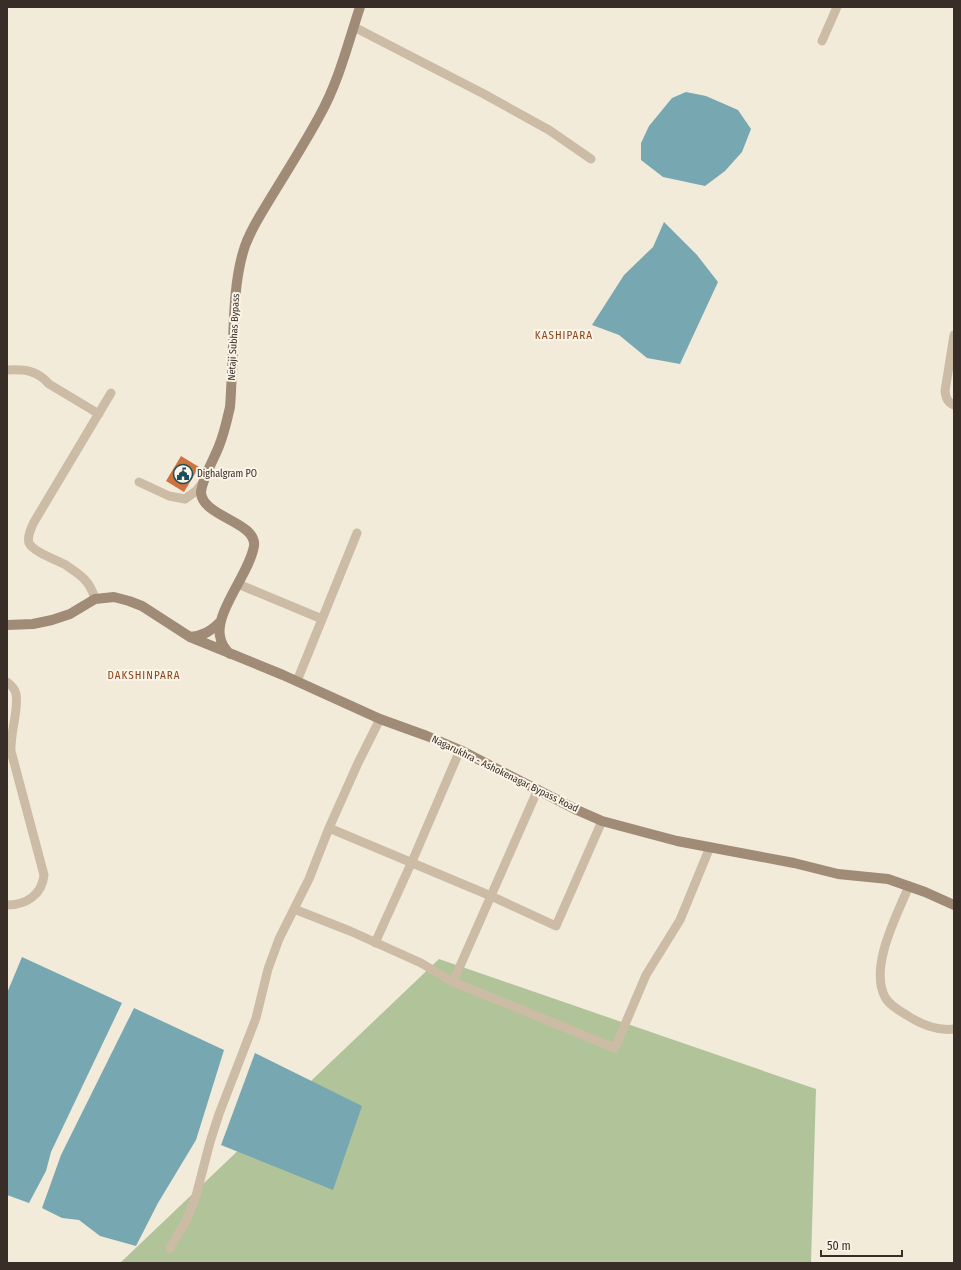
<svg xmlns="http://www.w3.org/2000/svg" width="961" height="1270" font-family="'Fira Sans Condensed',sans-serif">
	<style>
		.green { fill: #b0c399 }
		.water { fill: #77a8b2 }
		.building { fill: #cd733e }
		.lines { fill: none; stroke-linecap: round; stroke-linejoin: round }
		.street { stroke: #ccbca5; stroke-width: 9 }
		.secondary { stroke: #a08b77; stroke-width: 10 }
		.labels { text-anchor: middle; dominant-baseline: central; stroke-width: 4; stroke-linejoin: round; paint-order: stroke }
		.street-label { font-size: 10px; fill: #382e27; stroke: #fbf4e7 }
		.poi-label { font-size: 10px; fill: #382e27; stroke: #fbf4e7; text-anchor: start }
		.neighbourhood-label { font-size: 11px; letter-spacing: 1px; fill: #8c441b; stroke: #fbf4e7 }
	</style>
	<rect width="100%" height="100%" fill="#f3ebda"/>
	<path class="green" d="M439 959 816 1089 811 1263H120Z"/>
	<path class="water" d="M686 92 706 96 738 110 751 129 742 152 725 171 705 186 663 177 641 160V143L649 126 672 98Z
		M664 222 697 255 718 282 680 364 647 358 619 335 592 325 624 275 653 247Z
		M22 957 122 1003 51 1152 46 1171 29 1203 7 1195V993Z
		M134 1008 224 1050 196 1140 158 1203 136 1246 100 1236 79 1220 62 1218 42 1208 61 1155Z
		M255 1053 362 1106 333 1190 221 1145Z"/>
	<path class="building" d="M181 456 199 467 184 492 166 481Z"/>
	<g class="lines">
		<path class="street" d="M354 27 484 94 549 130 591 159
			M822 41 837 7
			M954 335 945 391C946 398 947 402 954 405
			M7 370C24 369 37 370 49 384L99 414
			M139 482 169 496 185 499 196 491 203 482
			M238 584 322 619
			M95 599C93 592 91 586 85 580 80 574 72 570 66 565 57 560 33 552 29 543 27 537 31 528 34 522L111 393
			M297 681 357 533
			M7 682C11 685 15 689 16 694 19 709 10 733 11 751L44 875C42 895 26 905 7 905
			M329 828 491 896 556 926 602 821
			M909 886C897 915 869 967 885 997 889 1005 900 1011 908 1016 922 1025 938 1031 954 1029
			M294 909 350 931 421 963 453 982 615 1048 646 975 680 920 710 847
			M375 943 414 857 460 750
			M453 982 538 789
			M170 1248 187 1219 196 1196 210 1142 219 1114 256 1018 268 969 279 939 309 879 329 828 358 763 380 719"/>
		<path class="secondary" d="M7 625 33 624 52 620 70 614 95 599 114 597 129 601 142 606 190 637 283 675 380 719 427 736 460 750 577 810 602 821 677 841 794 863 838 874 888 879 925 892 954 905
			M190 637C203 636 211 631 220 622
			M230 654C225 649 221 644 220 636 215 612 250 572 254 546 257 522 203 517 201 493 201 481 215 457 219 446 224 434 227 420 230 407 231 397 231 386 232 375 234 334 232 284 245 246 251 229 261 214 270 199 287 171 305 143 320 115 339 81 348 43 360 7"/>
	</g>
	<defs>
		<g id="civic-ring" transform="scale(1)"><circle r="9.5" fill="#fbf4e7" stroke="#1a4f5c" stroke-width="1.5"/><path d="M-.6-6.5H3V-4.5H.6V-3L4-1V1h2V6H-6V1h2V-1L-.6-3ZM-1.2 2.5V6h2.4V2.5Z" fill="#1a4f5c"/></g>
	</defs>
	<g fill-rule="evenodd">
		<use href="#civic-ring" x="183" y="474"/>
	</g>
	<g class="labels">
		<g class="street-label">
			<text transform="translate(234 337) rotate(-87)">Netaji Subhas Bypass</text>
			<text transform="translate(505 774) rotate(26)">Nagarukhra - Ashokenagar Bypass Road</text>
		</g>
		<g class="poi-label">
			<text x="197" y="474">Dighalgram PO</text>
		</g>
		<g class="neighbourhood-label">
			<text x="564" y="335">KASHIPARA</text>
			<text x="144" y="675">DAKSHINPARA</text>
		</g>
	</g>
	<rect width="961" height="1270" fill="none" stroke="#382e27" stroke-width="16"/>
	<path d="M821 1250v6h81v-6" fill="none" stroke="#382e27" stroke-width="2"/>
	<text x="827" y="1250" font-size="12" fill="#382e27" stroke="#fbf4e7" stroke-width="3" paint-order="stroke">50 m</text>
</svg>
